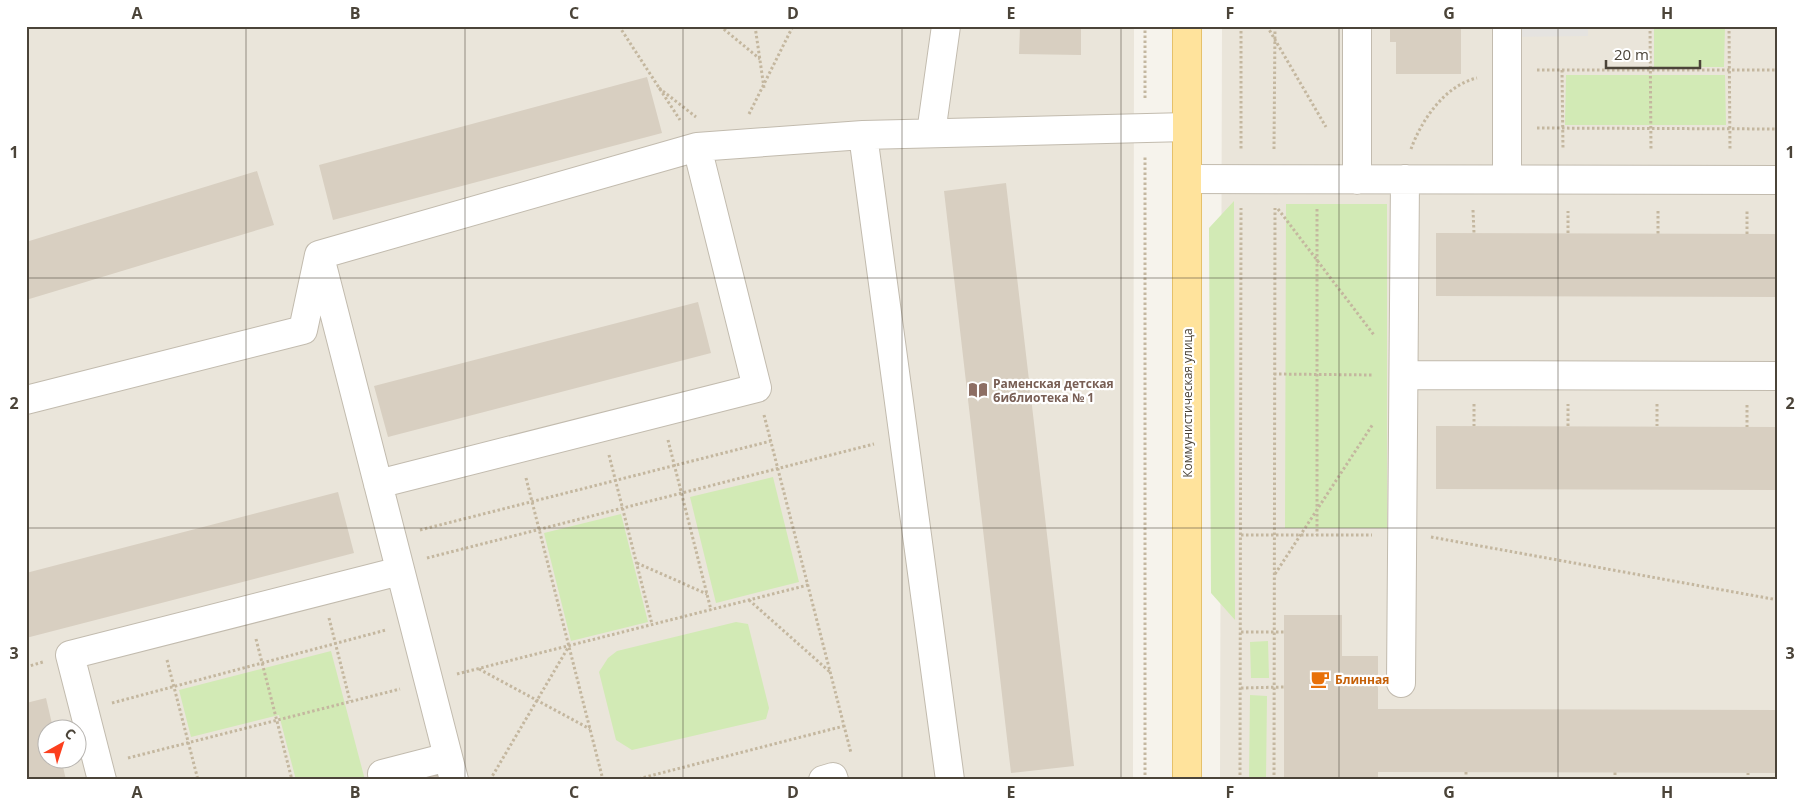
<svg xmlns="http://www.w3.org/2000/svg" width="1804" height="806" font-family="'Open Sans',sans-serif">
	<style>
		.residential { fill: #eae5da; fill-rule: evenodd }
		.green { fill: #d2eab5 }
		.parking { fill: #e5e3e0 }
		.building { fill: #d8cfc1 }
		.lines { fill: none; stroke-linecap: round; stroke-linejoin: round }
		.minor-casing { stroke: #c2bbae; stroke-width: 30 }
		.major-casing { stroke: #e6c16a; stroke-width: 30 }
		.path { stroke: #c4b79f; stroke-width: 3; stroke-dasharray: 2.5 2.5; stroke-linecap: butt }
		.minor { stroke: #fff; stroke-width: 28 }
		.major { stroke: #ffe39c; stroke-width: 28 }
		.grid { fill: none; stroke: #4b4439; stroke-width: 1; stroke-opacity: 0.55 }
		.labels { text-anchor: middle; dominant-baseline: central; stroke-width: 4.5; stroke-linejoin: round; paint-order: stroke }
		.education-label { font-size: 12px; font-weight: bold; fill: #785e54; stroke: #fff; text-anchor: start }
		.street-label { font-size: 12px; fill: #4b4439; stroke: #fff }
		.food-label { font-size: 12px; font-weight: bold; fill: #c56008; stroke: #fff; text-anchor: start }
		.neatline { fill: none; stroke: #4b4439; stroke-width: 2 }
		.grid-label { font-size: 16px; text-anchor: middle; font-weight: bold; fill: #4b4439 }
	</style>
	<rect width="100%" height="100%" fill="#f6f3ec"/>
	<path class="residential" d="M26 26H1134L1133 780H26ZM48 728H78V758H48Z
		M1222 26H1778V780H1220Z"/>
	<path class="green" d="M1654 26H1725L1724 67H1654Z
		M1566 75H1725L1726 125H1565Z
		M1234 201 1235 620 1211 593 1209 228Z
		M1286 204H1387V528H1285Z
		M773 477 799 582 716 603 690 497Z
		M621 514 648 622 571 641 544 533Z
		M736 622 748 624 769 708 766 719 632 750 616 740 599 672 608 658 617 651Z
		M1268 641 1269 678H1251L1250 642Z
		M331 651 365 780H296L279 715 191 737 179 690Z
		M1250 695 1267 696 1266 780H1249Z"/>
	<path class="parking" d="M1513 26H1588V36L1513 37Z"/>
	<path class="building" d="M1020 26H1081V55L1019 54Z
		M1390 26H1461V74H1396V42H1390Z
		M647 77 662 133 333 220 319 165Z
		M257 171 274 225 26 300V242Z
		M1006 183 1074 766 1011 773 944 191Z
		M1436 233 1778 234V297L1436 296Z
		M698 302 711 353 388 437 374 386Z
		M1436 426 1778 427V490L1436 489Z
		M338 492 354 553 26 638V573Z
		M1284 615H1342V656H1378V709L1778 710V773L1378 772V780H1284Z
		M46 698 53 728H48V758H61L66 780H26V703Z
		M443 767 446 780H393Z"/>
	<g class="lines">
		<g class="minor-casing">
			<path id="minor" d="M1357 26V180
				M931 133 946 26
				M863 135 950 780
				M1187 179 1778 180
				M1507 179V26
				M321 261 454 780
				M1404 375 1778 376
				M26 400 303 330 319 255 697 147 863 135 1187 127
				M378 484 757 388 697 147
				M1401 683 1405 179
				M102 780 70 655 400 571
				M383 780 382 774 448 757
				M823 780 833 777 834 780"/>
		</g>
		<g class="major-casing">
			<path id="major" d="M1187 780V26"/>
		</g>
		<path class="path" d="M619 26 680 120
			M720 26 760 59
			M755 26 764 88
			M1241 26V149
			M1267 26 1326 127
			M1650 26 1651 151
			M1729 26 1730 151
			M1537 70H1778
			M1562 70 1563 150
			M659 88 696 117
			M1145 98V26
			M749 114 793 26
			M1537 128 1778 129
			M1274 149 1275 26
			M1411 149C1421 121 1445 85 1477 78
			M1278 209 1374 335
			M1317 209V535
			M1473 210 1474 233
			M1658 211V234
			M1568 233V211
			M1747 234V211
			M1274 374 1374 375
			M1474 404V426
			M1657 404V426
			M1747 405V427
			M764 415 851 753
			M1568 426V404
			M668 440 711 610
			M609 455 652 624
			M526 478 603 780
			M420 530 771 441
			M1241 535H1372
			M1431 537 1778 600
			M427 558 874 444
			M637 563 707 594
			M1275 574 1373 424
			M749 600 830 672
			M329 618 350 701
			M1241 632H1284
			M256 639 292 780
			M167 660 198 780
			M26 667 43 662
			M479 669 590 729
			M457 674 808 585
			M1241 688 1284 687
			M112 703 386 630
			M128 758 400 689
			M1466 772V780
			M490 780 569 646
			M634 780 844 726
			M1145 780V157
			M1240 780 1241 208
			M1274 780 1275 208
			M1615 780V772
			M1748 780V773"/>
		<use href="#minor" class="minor"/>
		<use href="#major" class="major"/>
	</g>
	<path class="grid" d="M246 26V780M465 26V780M683 26V780M902 26V780M1121 26V780M1339 26V780M1558 26V780M26 278H1778M26 528H1778"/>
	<defs>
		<g id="library-bare" transform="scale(1.5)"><path d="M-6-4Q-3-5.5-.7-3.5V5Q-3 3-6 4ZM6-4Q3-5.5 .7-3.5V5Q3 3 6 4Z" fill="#8d6e63" stroke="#fff" stroke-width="2.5" paint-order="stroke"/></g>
		<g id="cafe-bare" transform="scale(1.5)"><path d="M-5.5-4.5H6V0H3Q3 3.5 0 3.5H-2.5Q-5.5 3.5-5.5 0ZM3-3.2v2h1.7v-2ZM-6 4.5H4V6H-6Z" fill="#e8710a" stroke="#fff" stroke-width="2.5" paint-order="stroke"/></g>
	</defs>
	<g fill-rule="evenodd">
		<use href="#library-bare" x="978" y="390"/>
		<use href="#cafe-bare" x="1320" y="679"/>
	</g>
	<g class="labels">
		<g class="education-label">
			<text x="993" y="383">Раменская детская<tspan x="993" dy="14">библиотека № 1</tspan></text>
		</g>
		<g class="street-label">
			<text transform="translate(1187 403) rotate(-90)">Коммунистическая улица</text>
		</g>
		<g class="food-label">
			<text x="1335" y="679">Блинная</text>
		</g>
	</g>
	<rect width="1804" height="806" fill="none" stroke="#ffffff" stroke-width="55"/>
	<g transform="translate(62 744) rotate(39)"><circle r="24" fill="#ffffff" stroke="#b7b4b0"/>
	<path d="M0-4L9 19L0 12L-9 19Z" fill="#fc3f1d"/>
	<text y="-8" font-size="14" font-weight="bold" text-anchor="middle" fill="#4b4439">С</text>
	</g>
	<path d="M1606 60v8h94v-8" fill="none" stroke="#4b4439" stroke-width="2.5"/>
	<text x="1614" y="60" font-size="15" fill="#4b4439" stroke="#ffffff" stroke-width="4" paint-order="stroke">20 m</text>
	<rect x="28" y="28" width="1748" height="750" class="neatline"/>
	<g class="grid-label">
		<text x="137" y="19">A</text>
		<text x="355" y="19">B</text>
		<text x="574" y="19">C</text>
		<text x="793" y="19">D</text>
		<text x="1011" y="19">E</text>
		<text x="1230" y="19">F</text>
		<text x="1449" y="19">G</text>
		<text x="1667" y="19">H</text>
		<text x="14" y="158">1</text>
		<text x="1790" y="158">1</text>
		<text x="14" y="409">2</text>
		<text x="1790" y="409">2</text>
		<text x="14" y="659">3</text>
		<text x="1790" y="659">3</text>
		<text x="137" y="798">A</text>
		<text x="355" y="798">B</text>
		<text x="574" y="798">C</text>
		<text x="793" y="798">D</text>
		<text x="1011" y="798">E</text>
		<text x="1230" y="798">F</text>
		<text x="1449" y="798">G</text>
		<text x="1667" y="798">H</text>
	</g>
</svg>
